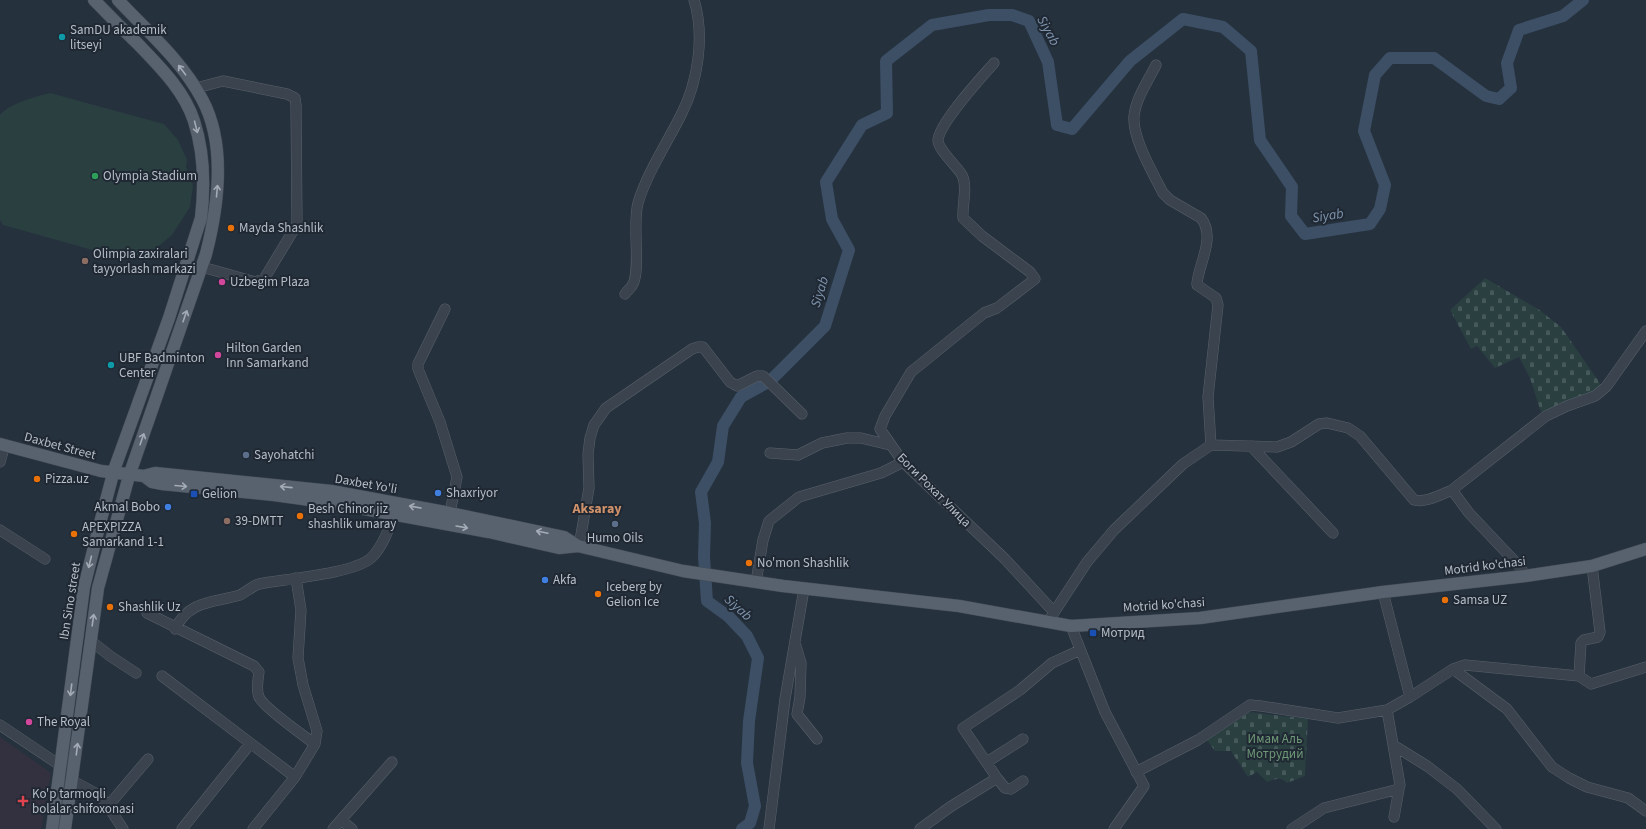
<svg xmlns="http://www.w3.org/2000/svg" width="1646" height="829" font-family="'Source Sans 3',sans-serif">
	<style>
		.medical { fill: #33313f }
		.cemetery { fill: url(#cemetery-stones) }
		.park { fill: #293f40 }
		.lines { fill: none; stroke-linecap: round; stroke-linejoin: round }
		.river { stroke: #3c4f65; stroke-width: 12 }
		.minor-casing { stroke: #58616b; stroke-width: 11 }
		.major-casing { stroke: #434c57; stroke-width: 13 }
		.minor { stroke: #3a434e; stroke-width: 10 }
		.major { stroke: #58626e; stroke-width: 12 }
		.oneway { stroke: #a3acb6 }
		.culture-dot { fill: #0f9aa8; stroke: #1f2833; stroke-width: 1.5 }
		.leisure-dot { fill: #2e9e5b; stroke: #1f2833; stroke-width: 1.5 }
		.food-dot { fill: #e8710a; stroke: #1f2833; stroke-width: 1.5 }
		.education-dot { fill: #8d6e63; stroke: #1f2833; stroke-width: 1.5 }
		.hotel-dot { fill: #d1479c; stroke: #1f2833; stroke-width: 1.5 }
		.service-dot { fill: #5c6f8a; stroke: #1f2833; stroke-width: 1.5 }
		.shop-dot { fill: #3f7fe0; stroke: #1f2833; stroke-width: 1.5 }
		.transit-dot { fill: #1a4fb4; stroke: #1f2833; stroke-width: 1.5 }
		.health-dot { fill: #e0444e; stroke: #1f2833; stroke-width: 1.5 }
		.labels { text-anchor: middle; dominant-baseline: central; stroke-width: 4; stroke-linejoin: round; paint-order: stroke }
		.poi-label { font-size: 13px; fill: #b6bec8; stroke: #1f2833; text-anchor: start }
		.street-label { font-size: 13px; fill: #b6bec8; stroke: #1f2833 }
		.park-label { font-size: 13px; fill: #6e9876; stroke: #1f2833 }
		.water-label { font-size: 14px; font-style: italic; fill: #7f95ae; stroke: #1f2833 }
		.neighbourhood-label { font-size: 14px; font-weight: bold; fill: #cf926a; stroke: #1f2833 }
	</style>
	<defs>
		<pattern id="cemetery-stones" width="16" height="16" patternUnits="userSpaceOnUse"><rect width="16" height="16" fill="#293f40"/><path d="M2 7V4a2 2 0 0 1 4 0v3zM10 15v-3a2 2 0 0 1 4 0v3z" fill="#46595a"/></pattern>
	</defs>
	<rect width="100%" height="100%" fill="#26313e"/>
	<path class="medical" d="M0 737 51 773 41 829H0Z"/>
	<path class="cemetery" d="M1485 278 1538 309 1561 327 1604 389 1541 412 1530 378 1519 357 1495 368 1477 346 1471 349 1450 310Z
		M1250 712 1308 719 1305 776 1287 783C1280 776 1276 779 1267 782L1257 772 1248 777 1231 751H1215L1207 740Z"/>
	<path class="park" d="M50 93 164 124 178 140 187 160 186 167 193 186 190 207 172 235 155 249 134 256 103 253 3 225 0 220V115C10 103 35 97 50 93Z"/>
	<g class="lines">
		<path class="river" d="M742 829 750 823 755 806 747 763 749 721 758 658 747 636 729 617 707 601 704 557 705 523 701 492 718 462 723 426 741 397 770 381 825 326 849 250 832 219 826 182 862 125 887 113 886 61 932 25 989 15H1012L1029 21 1048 62 1057 125 1072 129 1130 61 1183 19 1223 27 1251 51 1260 140 1292 187 1291 216 1305 234 1370 224 1380 209 1385 185 1364 131 1375 75 1390 58H1434L1486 96 1499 99 1511 88 1507 63 1519 30 1563 16 1583 0"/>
		<g class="minor-casing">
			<path id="minor" d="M994 63C981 78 940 122 938 140 938 150 957 166 962 175 968 187 962 205 963 218L982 236 1030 272 1035 279 997 308 984 313 911 372 885 416 880 429 903 462 1005 559 1054 612
				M1156 65C1148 81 1136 98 1134 116 1132 138 1153 173 1163 193L1170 200 1201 218C1216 237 1199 263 1197 283V285L1216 298 1218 305 1208 397 1211 445
				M196 88 223 81 287 94 295 98 296 105 297 222 296 226 264 279 255 282 202 267
				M625 294C627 291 631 288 633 284 641 268 632 224 638 203 647 173 667 143 681 115 698 82 705 36 694 0
				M445 309 418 364V369L440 422 457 477 450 513
				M1251 446 1333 533
				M770 453 798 455 822 443 847 438H861L890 445
				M0 462 5 445
				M1452 490 1546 416 1567 406 1595 396 1606 387 1646 331
				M0 530 45 559
				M578 546 581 535 589 488 588 454 590 438 594 425 606 408 692 349 698 347H703L730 382 737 386 757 376H763L802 414
				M296 578 301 610 298 658 303 685 317 731 315 744
				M756 582 763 540 769 521 799 497 881 473 903 462
				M1383 592 1410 697
				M147 613 254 666 259 672C258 679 256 690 259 697 263 707 304 736 315 744L295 777
				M1051 617 1087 562 1114 530 1183 464 1211 445 1277 447 1291 442 1319 424 1327 423 1348 428 1360 436 1414 500C1426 503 1440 495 1452 490L1469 513 1521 568 1525 576
				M1071 626 1105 712 1144 786 1114 829
				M175 629C189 600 213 603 240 595 245 593 252 586 259 584 284 579 353 574 371 558 382 548 389 529 394 515
				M91 641 110 656 136 673
				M795 643 801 663 800 697 797 714 817 739
				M1453 669 1507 709 1552 767 1569 778 1587 787 1628 798 1646 811
				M162 676 295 777 253 829
				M1579 676 1581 643 1584 640 1598 637 1600 632 1592 566
				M0 725 61 766 71 780 99 795 108 806 123 829
				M1393 745 1427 766 1457 789 1496 829
				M987 762 1023 739
				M1136 772 1198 740 1250 705 1261 706 1338 718 1387 710 1410 697 1453 669 1465 665 1579 676 1591 684 1646 667
				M997 778 1005 788 1011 789 1023 781
				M108 806 148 759
				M1394 817 1399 789
				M341 820 352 829
				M182 829 250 744
				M333 829 392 762
				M769 829 785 699 804 589
				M920 829 950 807 997 778 963 728 1020 690 1052 663 1080 650
				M1292 829 1324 808 1399 789 1400 785 1387 710"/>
		</g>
		<g class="major-casing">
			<path id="major" d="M0 444 101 471 144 476 155 473 331 491 450 513 564 537 578 546 683 571 783 586 959 606 1071 626 1200 618 1383 592 1525 576 1592 566 1646 549
				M144 476 152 482 162 484 274 495 332 503 489 532 559 548 578 546
				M52 829 84 587 99 527 114 470 169 318 201 218C205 185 204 152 194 121 184 90 159 66 137 43 122 29 108 14 94 0
				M65 829 98 588 129 476 206 254C218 207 227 145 202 99 182 61 147 31 118 0"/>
		</g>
		<use href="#minor" class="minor"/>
		<use href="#major" class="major"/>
	</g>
	<defs><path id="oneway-shaft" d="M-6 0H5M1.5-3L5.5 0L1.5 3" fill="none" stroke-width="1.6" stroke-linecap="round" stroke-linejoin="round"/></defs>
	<g class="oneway">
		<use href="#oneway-shaft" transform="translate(182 70) rotate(-127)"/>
		<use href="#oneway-shaft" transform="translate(196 127) rotate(76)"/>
		<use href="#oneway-shaft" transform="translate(217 191) rotate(-85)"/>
		<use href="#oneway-shaft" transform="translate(185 316) rotate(-71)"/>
		<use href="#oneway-shaft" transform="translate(142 439) rotate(-71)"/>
		<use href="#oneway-shaft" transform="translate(181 486) rotate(5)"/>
		<use href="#oneway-shaft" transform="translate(286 487) rotate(-174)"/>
		<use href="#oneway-shaft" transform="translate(415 507) rotate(-170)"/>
		<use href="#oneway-shaft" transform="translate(462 527) rotate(10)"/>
		<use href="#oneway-shaft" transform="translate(542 532) rotate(-168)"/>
		<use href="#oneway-shaft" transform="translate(90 562) rotate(104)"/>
		<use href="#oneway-shaft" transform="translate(93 620) rotate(-82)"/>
		<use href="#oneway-shaft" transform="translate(71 690) rotate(97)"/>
		<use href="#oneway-shaft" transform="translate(77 749) rotate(-83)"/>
	</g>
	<g class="culture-dot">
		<circle cx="62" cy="37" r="4"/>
		<circle cx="111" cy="365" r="4"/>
	</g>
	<circle class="leisure-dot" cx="95" cy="176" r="4"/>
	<g class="food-dot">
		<circle cx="231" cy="228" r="4"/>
		<circle cx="37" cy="479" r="4"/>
		<circle cx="300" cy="516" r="4"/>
		<circle cx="74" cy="534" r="4"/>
		<circle cx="749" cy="563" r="4"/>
		<circle cx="598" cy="594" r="4"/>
		<circle cx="1445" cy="600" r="4"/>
		<circle cx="110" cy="607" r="4"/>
	</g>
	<g class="education-dot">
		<circle cx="85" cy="261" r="4"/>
		<circle cx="227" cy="521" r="4"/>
	</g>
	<g class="hotel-dot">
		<circle cx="222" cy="282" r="4"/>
		<circle cx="218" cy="355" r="4"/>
		<circle cx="29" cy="722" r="4"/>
	</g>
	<g class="service-dot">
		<circle cx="246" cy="455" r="4"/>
		<circle cx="615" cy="524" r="4"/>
	</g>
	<g class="shop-dot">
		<circle cx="438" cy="493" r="4"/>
		<circle cx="168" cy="507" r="4"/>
		<circle cx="545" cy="580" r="4"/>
	</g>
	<g class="transit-dot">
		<rect x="190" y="490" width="8" height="8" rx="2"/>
		<rect x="1089" y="629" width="8" height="8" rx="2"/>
	</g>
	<path class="health-dot" d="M21 795h4v4h4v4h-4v4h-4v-4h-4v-4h4z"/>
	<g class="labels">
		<g class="poi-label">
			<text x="70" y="30">SamDU akademik<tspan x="70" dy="15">litseyi</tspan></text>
			<text x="103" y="176">Olympia Stadium</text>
			<text x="239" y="228">Mayda Shashlik</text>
			<text x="93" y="254">Olimpia zaxiralari<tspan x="93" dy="15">tayyorlash markazi</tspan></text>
			<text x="230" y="282">Uzbegim Plaza</text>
			<text x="226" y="348">Hilton Garden<tspan x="226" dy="15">Inn Samarkand</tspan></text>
			<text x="119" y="358">UBF Badminton<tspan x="119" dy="15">Center</tspan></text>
			<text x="254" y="455">Sayohatchi</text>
			<text x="45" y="479">Pizza.uz</text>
			<text x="446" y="493">Shaxriyor</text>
			<text x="202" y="494">Gelion</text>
			<text x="160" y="507" text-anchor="end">Akmal Bobo</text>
			<text x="308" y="509">Besh Chinor jiz<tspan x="308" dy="15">shashlik umaray</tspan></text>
			<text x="235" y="521">39-DMTT</text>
			<text x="82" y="527">APEXPIZZA<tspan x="82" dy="15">Samarkand 1-1</tspan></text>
			<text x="615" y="538" text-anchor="middle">Humo Oils</text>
			<text x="757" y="563">No'mon Shashlik</text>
			<text x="553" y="580">Akfa</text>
			<text x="606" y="587">Iceberg by<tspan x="606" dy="15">Gelion Ice</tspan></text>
			<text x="1453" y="600">Samsa UZ</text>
			<text x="118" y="607">Shashlik Uz</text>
			<text x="1101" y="633">Мотрид</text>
			<text x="37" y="722">The Royal</text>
			<text x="32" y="794">Ko'p tarmoqli<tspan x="32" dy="15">bolalar shifoxonasi</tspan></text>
		</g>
		<g class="street-label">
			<text transform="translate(60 446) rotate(15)">Daxbet Street</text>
			<text transform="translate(366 484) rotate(10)">Daxbet Yo'li</text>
			<text transform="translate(934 490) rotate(45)">Боги Рохат Улица</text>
			<text transform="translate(1485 566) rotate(-7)">Motrid ko'chasi</text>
			<text transform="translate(70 601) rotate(-81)">Ibn Sino street</text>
			<text transform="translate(1164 605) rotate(-4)">Motrid ko'chasi</text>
		</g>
		<g class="park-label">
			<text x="1275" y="739">Имам Аль<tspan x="1275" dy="15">Мотрудий</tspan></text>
		</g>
		<g class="water-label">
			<text transform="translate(1048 31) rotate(61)">Siyab</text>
			<text transform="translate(1328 216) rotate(-9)">Siyab</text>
			<text transform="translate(820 292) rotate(-73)">Siyab</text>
			<text transform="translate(738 608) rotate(42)">Siyab</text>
		</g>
		<g class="neighbourhood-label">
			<text x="597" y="509">Aksaray</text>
		</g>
	</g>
</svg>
